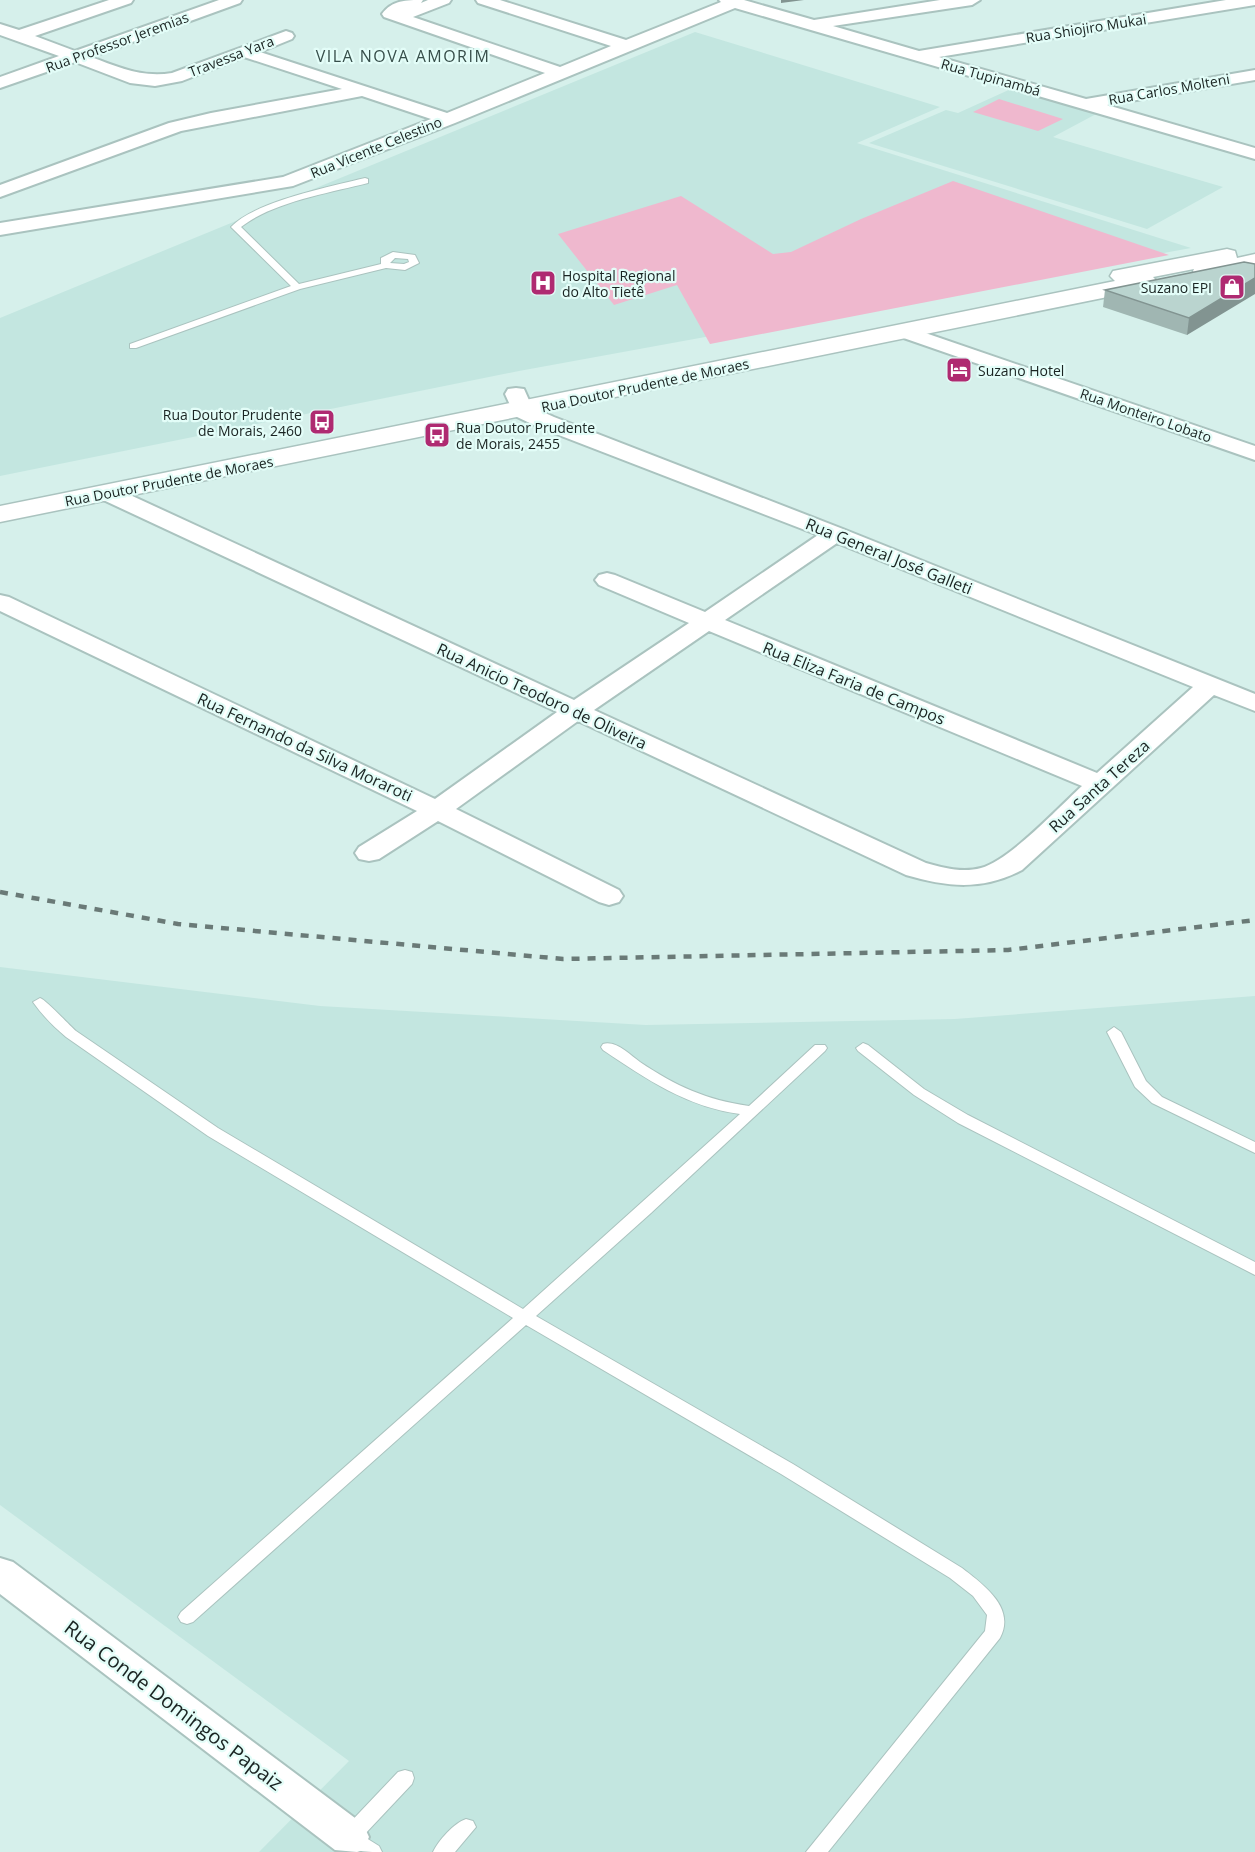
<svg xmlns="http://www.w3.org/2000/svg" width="1255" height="1852" font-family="'Open Sans',sans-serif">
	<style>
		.built { fill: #c3e6e0 }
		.green { fill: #efb8ce }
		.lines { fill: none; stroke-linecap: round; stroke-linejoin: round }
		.lane-casing { stroke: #aac3bf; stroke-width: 2 }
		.street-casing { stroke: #aac3bf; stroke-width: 4 }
		.highway-casing { stroke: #aac3bf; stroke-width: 3 }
		.lane { fill: #fff; fill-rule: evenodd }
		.street { fill: #fff; fill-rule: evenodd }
		.highway { fill: #fff; fill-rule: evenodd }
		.rail { stroke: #6a7a77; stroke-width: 4.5; stroke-dasharray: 8 8; stroke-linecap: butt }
		.wall { fill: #a0b6b2 }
		.shaded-wall { fill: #829491 }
		.building { fill: #bad4cf; stroke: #829491; stroke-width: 1.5 }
		.labels { text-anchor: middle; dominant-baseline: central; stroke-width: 4.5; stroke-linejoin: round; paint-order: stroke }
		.far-street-label { font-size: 14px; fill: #1a2422; stroke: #e3fdf8 }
		.far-poi-label { font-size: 14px; fill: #1a2422; stroke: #e3fdf8; text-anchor: start }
		.far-quarter-label { font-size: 16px; letter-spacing: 1.5px; fill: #374e4a; stroke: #e3fdf8 }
		.street-label { font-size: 16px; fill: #1a2422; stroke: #e3fdf8 }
		.near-street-label { font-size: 20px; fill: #1a2422; stroke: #e3fdf8 }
	</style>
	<rect width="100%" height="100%" fill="#d6f0eb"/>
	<path class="built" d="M695 32 940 107 857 143 1191 248 519 371 0 476V318Z
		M1013 88 1098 113 1053 137 1223 187 1147 229 869 143 946 110 958 113Z
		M0 967 320 1006 646 1025 955 1019 1255 996V1852H259L349 1761 0 1505Z"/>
	<path class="green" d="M999 99 1063 119 1038 131 973 112Z
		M953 181 1169 255 710 344 677 285 614 305 558 234 681 196 773 254 791 252 861 219Z"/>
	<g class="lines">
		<g class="lane-casing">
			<path id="lane" d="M365 178 368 179V183C329 193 273 202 241 227L299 284 381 264V258L393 252 415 255 419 263 405 270 386 268 300 289 136 348H130V344L291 286 231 227C256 201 329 187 365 178ZM395 258 408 259 409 262 404 264 390 263Z
				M40 998C45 999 69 1025 76 1031L218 1128 523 1309 740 1114C687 1107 646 1079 603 1050L601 1047 603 1044C616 1040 630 1055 640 1062 676 1086 706 1100 749 1106L815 1045H825L827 1048 825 1051 651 1213 536 1316 793 1464 962 1568C984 1585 1016 1608 1000 1638L828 1852H806L985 1631 987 1615 973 1596 950 1578 781 1474 526 1325 193 1622 187 1624 181 1622 178 1617 181 1612 513 1318 208 1136 66 1037C53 1026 43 1016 33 1002Z
				M1114 1027 1121 1032 1146 1081 1162 1097 1255 1142V1153L1152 1103 1135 1087 1107 1032Z
				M863 1043 868 1045 924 1089 968 1115 1255 1262V1275L958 1123 914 1095 858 1051 856 1048Z
				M405 1770 412 1772 414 1778 412 1784 363 1836 379 1846 382 1852C365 1852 347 1852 339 1837L342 1831 398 1772Z
				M466 1819 473 1821 476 1827 455 1852H433C439 1840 454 1823 466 1819Z"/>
		</g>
		<g class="street-casing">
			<path id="street" d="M109 0H133L131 3 35 36 75 51 219 0H242L240 3 91 57C118 67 142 78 172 73L286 31 292 33 294 36 292 39 260 52 447 113 545 73 384 17 382 14C392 0 406 0 423 0L421 3 428 0H451L449 3 413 17 560 67 611 46 478 3 476 0H500L626 40 721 2 719 0H744L814 20 940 0H980L972 5 833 26 919 51 1226 0H1255V5L939 57 1086 99 1255 70V80L1107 105 1255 148V159L735 8 455 123 293 186 0 235V223L283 177 431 119 362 96 181 131 0 197V185L169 123 211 113 342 89 244 57 182 81 155 86 130 83 75 62 0 88V77L59 56 0 35V24L19 30Z
				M902 325 1255 446V460L895 335 892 331 895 327Z
				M516 388 524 389 532 407 554 417 843 529 1255 694V711L1214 695 1022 870C983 891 947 887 906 875L578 721 456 809 619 890 623 896 619 902 609 905 599 902 438 821 379 859 369 861 359 859 355 853 359 847 417 811 0 611V595L9 597 435 799 557 712 99 498 96 493 99 488 107 486 115 488 574 700 689 623 599 585 595 580 599 575 607 573 615 575 705 612 818 535 538 427 515 416 505 394 508 389ZM837 543 1193 687 1097 773 725 620ZM709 631 1082 786C1058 808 1010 860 981 868 963 873 943 868 926 863L594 710Z
				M0 1558 13 1562 363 1824 369 1837 363 1850 357 1852 335 1850 0 1594Z"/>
		</g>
		<g class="highway-casing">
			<path id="highway" d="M1227 249 1235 251 1237 258 1255 254V268L1204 278 1196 276 1193 271 1194 269 1153 277 1158 282 1155 287 1147 289 0 522V506L1115 281 1110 276 1113 271Z"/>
		</g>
		<use href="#lane" class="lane"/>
		<use href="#street" class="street"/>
		<use href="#highway" class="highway"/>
		<path class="rail" d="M0 892 178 924 563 959 1008 950 1255 920"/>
	</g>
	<path class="wall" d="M1244 262 1187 335 1103 307 1105 290Z"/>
	<path class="shaded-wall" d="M781 0H804L781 3Z
		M1255 278V294L1187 335 1189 318Z"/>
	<path class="building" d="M1244 262 1255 264V278L1189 318 1105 290Z"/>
	<defs>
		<g id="hospital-square" transform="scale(1.35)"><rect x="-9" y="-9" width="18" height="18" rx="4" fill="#af2a71" stroke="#e3fdf8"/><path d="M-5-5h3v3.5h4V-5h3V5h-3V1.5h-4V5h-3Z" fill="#fff"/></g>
		<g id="shop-square" transform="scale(1.35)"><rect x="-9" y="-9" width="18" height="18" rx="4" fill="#af2a71" stroke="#e3fdf8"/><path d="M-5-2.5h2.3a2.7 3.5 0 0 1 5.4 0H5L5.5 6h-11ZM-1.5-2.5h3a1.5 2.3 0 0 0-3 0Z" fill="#fff"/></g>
		<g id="hotel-square" transform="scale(1.35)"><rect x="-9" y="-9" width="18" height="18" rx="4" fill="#af2a71" stroke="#e3fdf8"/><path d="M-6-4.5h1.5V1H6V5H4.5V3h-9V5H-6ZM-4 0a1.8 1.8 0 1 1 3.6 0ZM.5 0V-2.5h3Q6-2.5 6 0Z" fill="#fff"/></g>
		<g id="bus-square" transform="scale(1.35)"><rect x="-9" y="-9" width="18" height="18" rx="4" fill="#af2a71" stroke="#e3fdf8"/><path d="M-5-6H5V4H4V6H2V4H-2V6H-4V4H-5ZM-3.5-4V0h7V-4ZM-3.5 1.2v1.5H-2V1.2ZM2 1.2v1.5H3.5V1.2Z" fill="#fff"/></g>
	</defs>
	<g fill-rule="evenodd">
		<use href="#hospital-square" x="543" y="283"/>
		<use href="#shop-square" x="1232" y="287"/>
		<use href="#hotel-square" x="959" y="370"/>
		<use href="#bus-square" x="322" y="422"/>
		<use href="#bus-square" x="437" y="435"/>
	</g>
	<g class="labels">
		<g class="far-street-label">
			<text transform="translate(1086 28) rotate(-9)">Rua Shiojiro Mukai</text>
			<text transform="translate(117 42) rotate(-20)">Rua Professor Jeremias</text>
			<text transform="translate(231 56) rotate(-21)">Travessa Yara</text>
			<text transform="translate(991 77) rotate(16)">Rua Tupinambá</text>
			<text transform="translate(1169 89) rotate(-10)">Rua Carlos Molteni</text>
			<text transform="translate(376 147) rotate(-22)">Rua Vicente Celestino</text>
			<text transform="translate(645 385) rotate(-12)">Rua Doutor Prudente de Moraes</text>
			<text transform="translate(1146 415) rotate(19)">Rua Monteiro Lobato</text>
			<text transform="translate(169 481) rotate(-11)">Rua Doutor Prudente de Moraes</text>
		</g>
		<g class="far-poi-label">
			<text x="562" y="275">Hospital Regional<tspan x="562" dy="16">do Alto Tietê</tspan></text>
			<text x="1212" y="287" text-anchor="end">Suzano EPI</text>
			<text x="978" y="370">Suzano Hotel</text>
			<text x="302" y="414" text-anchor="end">Rua Doutor Prudente<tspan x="302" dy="16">de Morais, 2460</tspan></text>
			<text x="456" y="427">Rua Doutor Prudente<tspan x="456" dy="16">de Morais, 2455</tspan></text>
		</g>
		<g class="far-quarter-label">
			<text x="403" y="56">VILA NOVA AMORIM</text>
		</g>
		<g class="street-label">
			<text transform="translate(889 556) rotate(22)">Rua General José Galleti</text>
			<text transform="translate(854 683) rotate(22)">Rua Eliza Faria de Campos</text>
			<text transform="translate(542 696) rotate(25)">Rua Anicio Teodoro de Oliveira</text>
			<text transform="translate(305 747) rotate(25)">Rua Fernando da Silva Moraroti</text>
			<text transform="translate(1099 786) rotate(-42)">Rua Santa Tereza</text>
		</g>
		<g class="near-street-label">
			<text transform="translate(174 1705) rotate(37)">Rua Conde Domingos Papaiz</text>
		</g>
	</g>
</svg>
